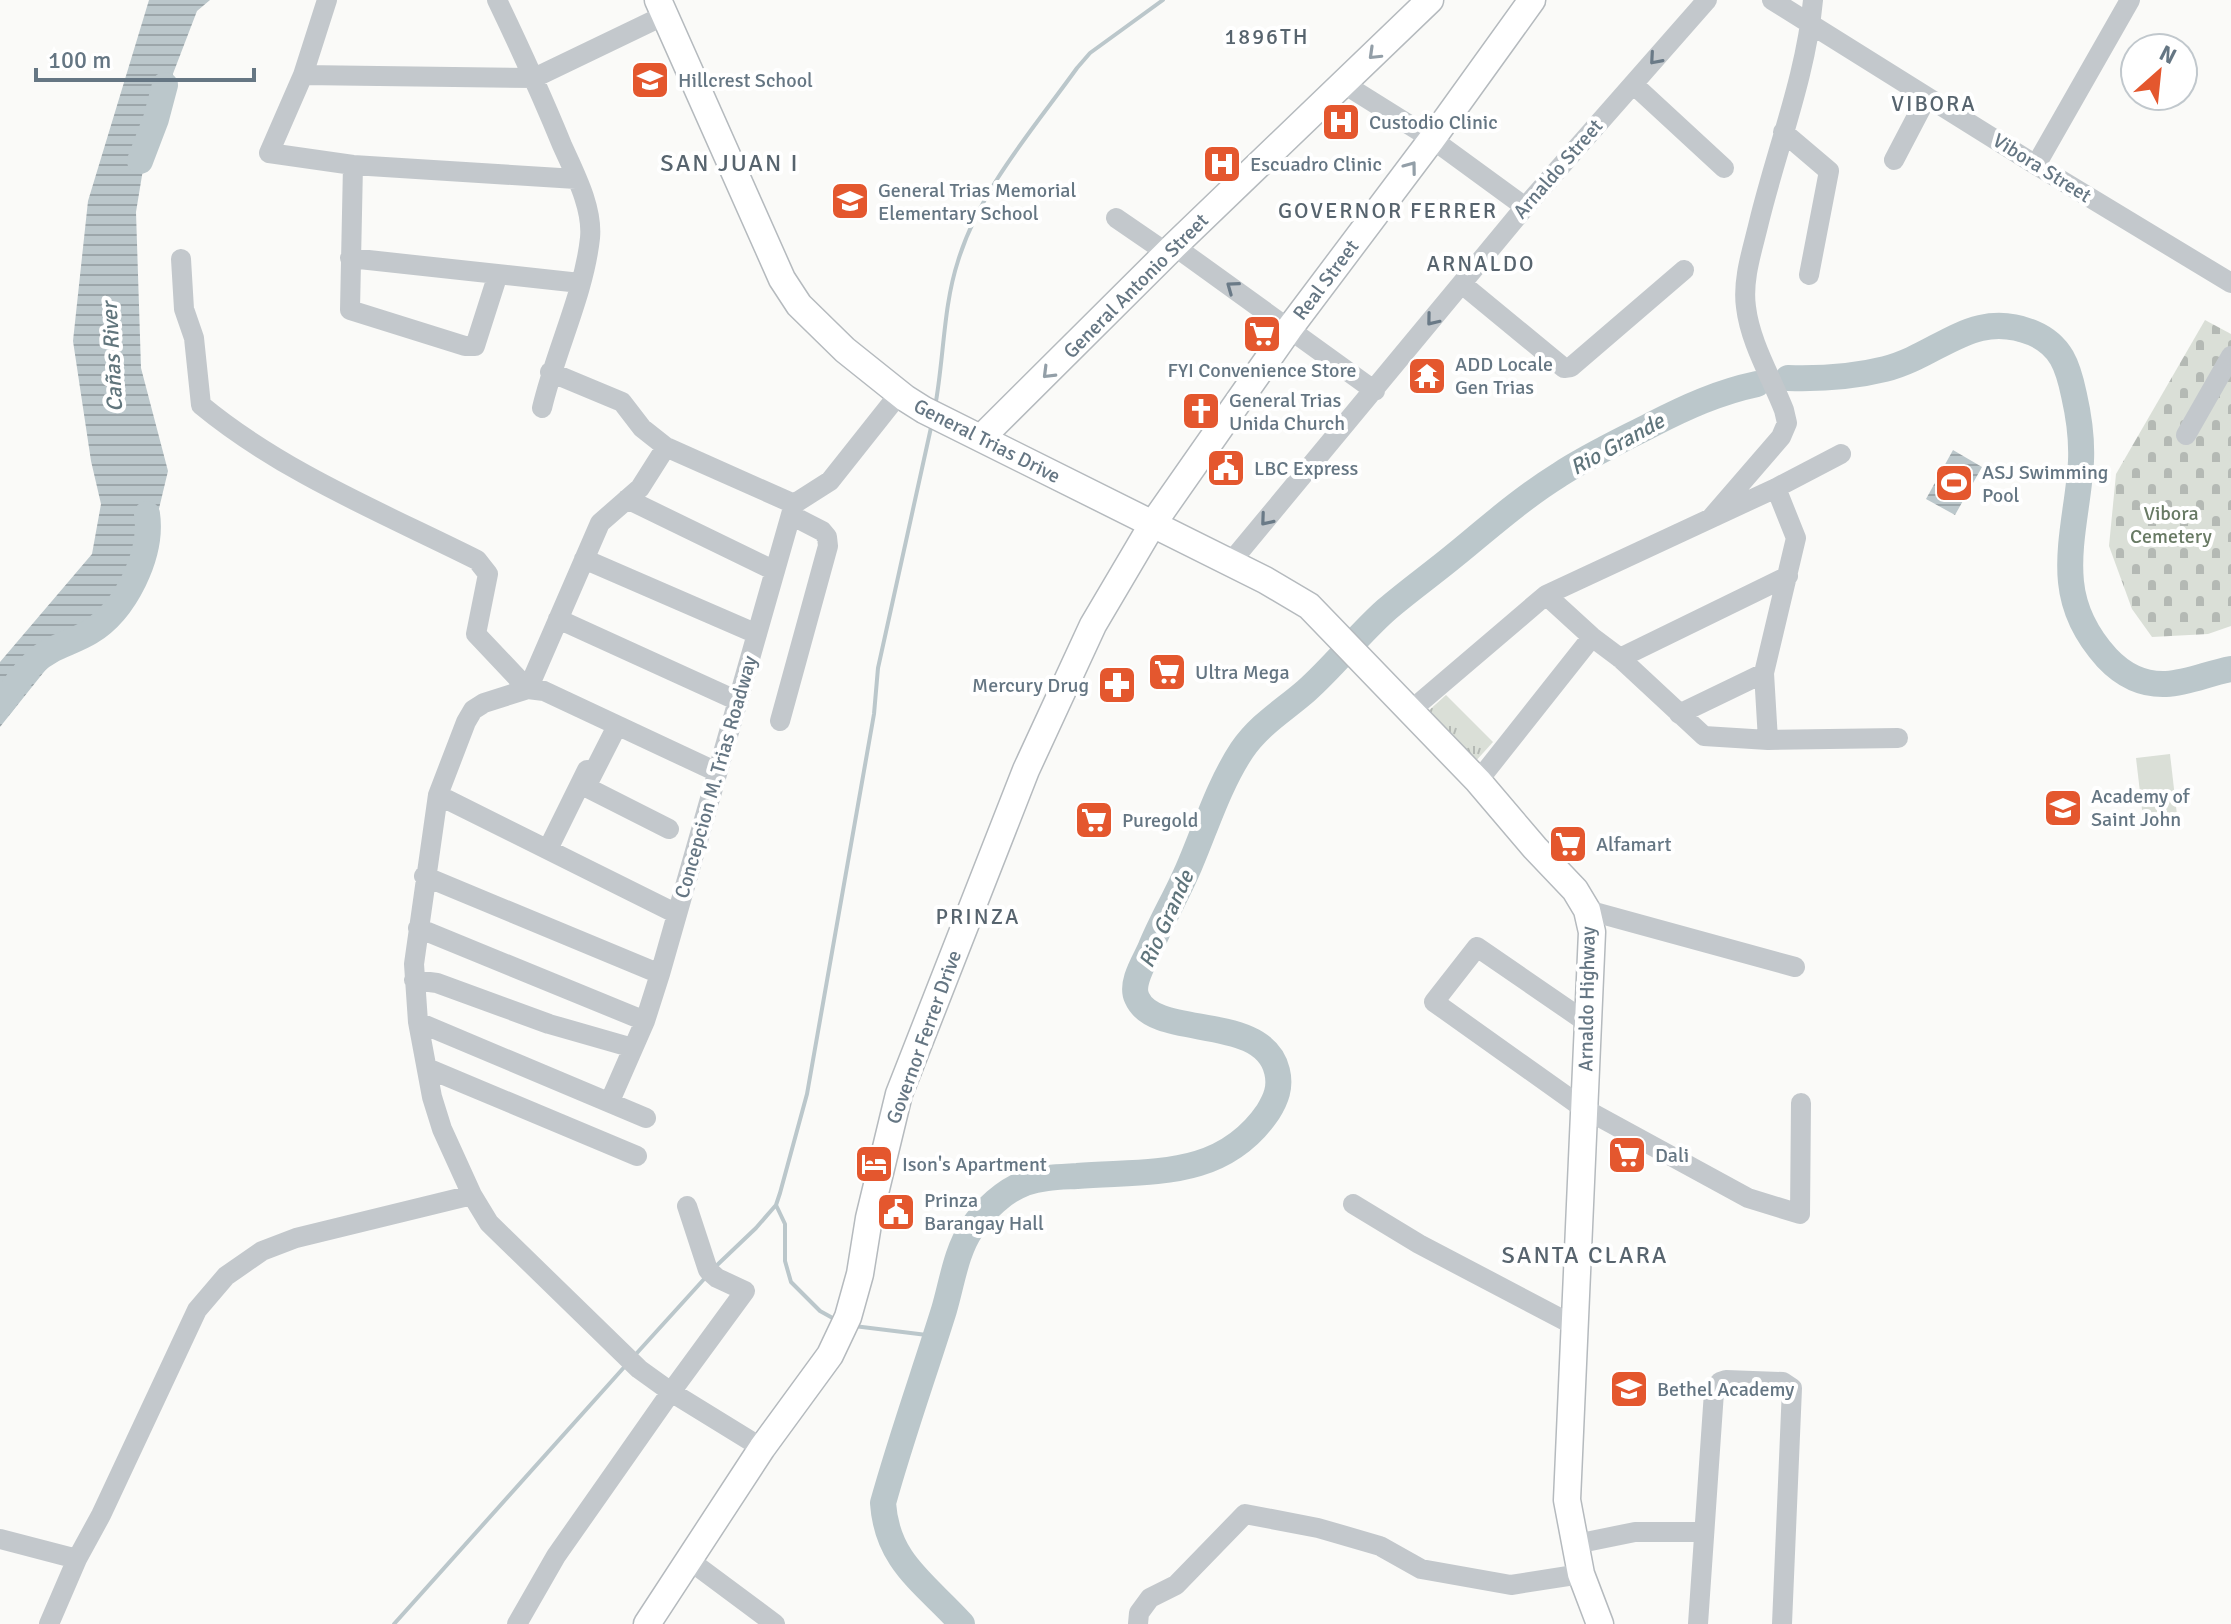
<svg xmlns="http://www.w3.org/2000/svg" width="2231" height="1624" font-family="Signika,sans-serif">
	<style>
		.grass { fill: url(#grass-tufts) }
		.cemetery { fill: url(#cemetery-stones) }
		.garden { fill: #dadfd7 }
		.water { fill: url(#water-rules) }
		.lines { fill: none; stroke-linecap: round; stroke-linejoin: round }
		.stream { stroke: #bbc7cb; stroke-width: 4 }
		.river { stroke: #bbc7cb; stroke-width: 26 }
		.major-casing { stroke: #b5babe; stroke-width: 29 }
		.minor { stroke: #c3c8cc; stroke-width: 20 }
		.major { stroke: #fff; stroke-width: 26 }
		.oneway { stroke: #939fa8 }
		.oneway2 { stroke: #6a7a87 }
		.labels { text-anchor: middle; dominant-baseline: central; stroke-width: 8; stroke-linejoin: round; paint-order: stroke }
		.poi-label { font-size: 20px; fill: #657683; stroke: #fff; text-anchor: start }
		.street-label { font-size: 20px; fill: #657683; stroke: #fff }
		.park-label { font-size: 20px; fill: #687a64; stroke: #fff }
		.neighbourhood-label { font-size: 22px; letter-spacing: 2px; fill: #57646e; stroke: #fff }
		.water-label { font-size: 22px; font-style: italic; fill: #60757c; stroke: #fff }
		.quarter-label { font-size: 24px; letter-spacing: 2px; fill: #57646e; stroke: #fff }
	</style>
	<defs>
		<pattern id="grass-tufts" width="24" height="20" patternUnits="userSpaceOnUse" patternTransform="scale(2)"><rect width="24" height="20" fill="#dadfd7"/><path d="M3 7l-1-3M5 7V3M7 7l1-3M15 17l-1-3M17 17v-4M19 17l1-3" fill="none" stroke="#b4b9b4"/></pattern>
		<pattern id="cemetery-stones" width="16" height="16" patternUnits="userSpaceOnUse" patternTransform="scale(2)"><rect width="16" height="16" fill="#dadfd7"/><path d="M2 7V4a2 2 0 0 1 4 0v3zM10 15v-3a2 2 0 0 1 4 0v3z" fill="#b4b9b4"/></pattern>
		<pattern id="water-rules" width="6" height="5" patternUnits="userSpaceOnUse" patternTransform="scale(2)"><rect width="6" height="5" fill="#bbc7cb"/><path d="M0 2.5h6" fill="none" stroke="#9ca6aa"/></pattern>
	</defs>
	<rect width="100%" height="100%" fill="#fafaf8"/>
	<path class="grass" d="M1446 695 1493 742 1474 763 1426 713Z"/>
	<path class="cemetery" d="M2205 320 2231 334V626L2208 634 2152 637 2132 609 2109 546 2116 474Z"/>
	<path class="garden" d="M2170 754 2177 815 2143 818 2136 758Z"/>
	<path class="water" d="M149 0H210L197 11 148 139 136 212 141 368 168 471 152 538 132 579 105 616 67 643 0 727V662L92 554 101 504 91 461 73 341 88 201Z
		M1953 450 1982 467 1955 515 1926 499Z"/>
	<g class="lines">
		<path class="stream" d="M935 407C944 359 943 307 958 261 980 189 1034 128 1077 68L1090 53 1163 0
			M776 1205 785 1224V1261L791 1282 820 1311 838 1321
			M714 1268 756 1228 776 1205 780 1193 807 1094 874 714 878 668 932 423
			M854 1326 935 1336
			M636 1354 705 1278
			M394 1624 627 1364"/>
		<path class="river" d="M140 161 156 119 165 85
			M1788 378C1822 379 1853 377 1885 369 1940 355 1973 308 2033 333 2061 345 2068 366 2074 395 2079 417 2082 439 2081 461 2079 501 2067 543 2071 582 2074 612 2088 637 2107 658 2123 675 2142 685 2166 684 2188 683 2209 673 2231 669
			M0 706C12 691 21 674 35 662 50 647 72 643 90 632 125 611 153 555 147 514
			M962 1624C925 1583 887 1562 883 1503 901 1438 924 1374 944 1310 952 1283 956 1251 972 1228 985 1209 1004 1191 1025 1183 1042 1177 1059 1177 1077 1176 1147 1170 1221 1181 1268 1112 1276 1099 1281 1087 1277 1071 1263 1012 1155 1040 1137 998 1130 984 1144 962 1150 949 1162 919 1179 892 1191 862 1207 824 1219 785 1242 750 1260 724 1283 711 1306 691 1334 666 1358 635 1386 610 1408 591 1432 574 1455 555 1488 528 1522 498 1559 475 1588 456 1620 441 1651 425 1686 407 1719 392 1757 384"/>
		<g class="major-casing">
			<path id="major" d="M658 0 782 279 799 305 845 350 905 398 924 410 1265 580 1309 606 1478 781 1535 848 1575 890 1587 910 1592 932 1567 1500 1581 1574 1600 1624
				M981 438 1174 246 1430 0
				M647 1624 762 1448 830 1355 848 1317 860 1274 869 1218 899 1094 1026 770 1093 625 1152 525 1289 329 1432 139 1532 0"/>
		</g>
		<path class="minor" d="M327 0 303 75 269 153 353 165 576 179
			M497 0C520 48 542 96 562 145 574 172 593 207 590 238 584 294 555 352 542 408
			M1772 0 2036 165 2231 283
			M303 75 534 78 665 15
			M1344 84 1432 139 1525 207
			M1633 84 1724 168
			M1783 132 1829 171 1809 275
			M1894 160 1927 97
			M353 165 350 310 465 346H475L498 274
			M2036 165 2130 0
			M1116 218 1167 253
			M1174 246 1375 391
			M350 258 580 283
			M181 259 184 309 194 338 201 405C282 472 383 513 477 560L488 574 476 634 528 689
			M1462 284 1564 368 1571 367 1684 270
			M550 372 622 402 642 428 666 447 794 504
			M2186 435 2231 356
			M627 499 775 571
			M1711 518 1781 437 1787 423 1784 410C1771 377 1750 342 1746 307 1742 279 1753 248 1759 222 1777 148 1806 76 1813 0
			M584 559 757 634
			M1230 563 1525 207 1707 0
			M1546 595 1592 637 1620 658 1704 736 1768 740 1898 738
			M558 619 738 701
			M1620 658 1788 576
			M528 689 600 523 640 488 666 447
			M1410 711 1546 595 1776 488 1841 454
			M1679 714 1764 673
			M780 721 828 546 827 537 822 531 791 515
			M617 726 586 787 669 829
			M1768 740 1764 673 1796 538 1776 488
			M717 772 544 691 528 689 484 703 473 710 466 722 438 795 414 964 418 1022 432 1097 442 1129 472 1195 489 1223 639 1369 671 1392 762 1448
			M1478 781 1592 637
			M438 795 677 914
			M548 849 587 770
			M424 876 660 974
			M1587 910 1795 967
			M418 928 645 1021
			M414 980 437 983 549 1024 633 1048
			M418 1022 646 1118
			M1589 1024 1477 947 1434 1002 1583 1108 1748 1198 1800 1214 1801 1103
			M427 1068 637 1156
			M610 1101 645 1021 660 974 794 504 830 481 899 394
			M1353 1204 1419 1244 1575 1326
			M0 1539 77 1559
			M1576 1544 1635 1532H1702
			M689 1560 775 1624
			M49 1624 77 1559 101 1515 197 1310 226 1276 262 1251 296 1238 472 1195
			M517 1624 556 1556 671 1392 745 1291 717 1278 708 1270 687 1206
			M1138 1624 1139 1613 1150 1598 1176 1585 1245 1514 1318 1528 1380 1546 1421 1569 1511 1585 1581 1574
			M1698 1624 1714 1392 1720 1382 1726 1380 1783 1382 1792 1388 1782 1624"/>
		<use href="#major" class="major"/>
	</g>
	<defs><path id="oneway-chevron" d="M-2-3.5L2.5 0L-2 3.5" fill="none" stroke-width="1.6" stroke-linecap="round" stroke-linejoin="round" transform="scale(2)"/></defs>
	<g class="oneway">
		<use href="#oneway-chevron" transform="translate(1374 54) rotate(136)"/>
		<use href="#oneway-chevron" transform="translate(1411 167) rotate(-53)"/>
		<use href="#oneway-chevron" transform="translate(1048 373) rotate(135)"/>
	</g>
	<g class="oneway2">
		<use href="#oneway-chevron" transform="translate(1655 59) rotate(131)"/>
		<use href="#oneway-chevron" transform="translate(1232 287) rotate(-144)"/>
		<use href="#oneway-chevron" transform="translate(1432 320) rotate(129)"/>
		<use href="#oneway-chevron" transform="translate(1266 520) rotate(130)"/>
	</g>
	<defs>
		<g id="school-square" transform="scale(2)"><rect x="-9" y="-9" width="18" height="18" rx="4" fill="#e4572e" stroke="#fff"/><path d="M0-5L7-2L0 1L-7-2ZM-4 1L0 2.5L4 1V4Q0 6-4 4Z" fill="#fff"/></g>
		<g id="hospital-square" transform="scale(2)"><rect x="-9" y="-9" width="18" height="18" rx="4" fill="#e4572e" stroke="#fff"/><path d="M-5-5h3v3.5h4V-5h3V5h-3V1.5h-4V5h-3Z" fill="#fff"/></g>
		<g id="supermarket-square" transform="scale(2)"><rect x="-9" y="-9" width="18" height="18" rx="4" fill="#e4572e" stroke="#fff"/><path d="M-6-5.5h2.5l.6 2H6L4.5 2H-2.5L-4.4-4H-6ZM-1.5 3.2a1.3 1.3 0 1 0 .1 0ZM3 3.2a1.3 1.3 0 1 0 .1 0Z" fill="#fff"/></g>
		<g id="temple-square" transform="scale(2)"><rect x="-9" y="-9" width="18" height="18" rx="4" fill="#e4572e" stroke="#fff"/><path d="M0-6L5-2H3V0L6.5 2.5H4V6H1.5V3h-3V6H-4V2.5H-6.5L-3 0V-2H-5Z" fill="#fff"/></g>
		<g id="church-square" transform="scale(2)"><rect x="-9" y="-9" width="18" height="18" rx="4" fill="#e4572e" stroke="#fff"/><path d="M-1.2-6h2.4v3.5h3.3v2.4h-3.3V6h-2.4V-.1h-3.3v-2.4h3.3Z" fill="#fff"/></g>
		<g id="civic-square" transform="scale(2)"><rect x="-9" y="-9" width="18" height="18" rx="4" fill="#e4572e" stroke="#fff"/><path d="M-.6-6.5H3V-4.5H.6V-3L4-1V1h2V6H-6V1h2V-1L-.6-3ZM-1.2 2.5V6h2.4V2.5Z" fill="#fff"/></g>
		<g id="stadium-square" transform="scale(2)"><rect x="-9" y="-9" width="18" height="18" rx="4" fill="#e4572e" stroke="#fff"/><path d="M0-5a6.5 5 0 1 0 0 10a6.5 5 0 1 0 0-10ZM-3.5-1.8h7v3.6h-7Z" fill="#fff"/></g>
		<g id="pharmacy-square" transform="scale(2)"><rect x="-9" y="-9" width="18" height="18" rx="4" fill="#e4572e" stroke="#fff"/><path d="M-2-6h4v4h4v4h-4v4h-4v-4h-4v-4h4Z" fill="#fff"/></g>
		<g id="hotel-square" transform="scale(2)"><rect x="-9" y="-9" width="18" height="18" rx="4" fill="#e4572e" stroke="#fff"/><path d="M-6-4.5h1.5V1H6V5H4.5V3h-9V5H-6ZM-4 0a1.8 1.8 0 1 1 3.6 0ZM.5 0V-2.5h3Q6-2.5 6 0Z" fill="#fff"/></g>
	</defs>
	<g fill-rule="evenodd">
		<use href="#school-square" x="650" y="80"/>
		<use href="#hospital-square" x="1341" y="122"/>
		<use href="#hospital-square" x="1222" y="164"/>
		<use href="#school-square" x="850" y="201"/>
		<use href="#supermarket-square" x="1262" y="334"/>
		<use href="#temple-square" x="1427" y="376"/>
		<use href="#church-square" x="1201" y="411"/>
		<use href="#civic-square" x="1226" y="468"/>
		<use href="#stadium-square" x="1954" y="483"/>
		<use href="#supermarket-square" x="1167" y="672"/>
		<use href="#pharmacy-square" x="1117" y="685"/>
		<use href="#school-square" x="2063" y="808"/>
		<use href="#supermarket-square" x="1094" y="820"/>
		<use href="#supermarket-square" x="1568" y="844"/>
		<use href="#supermarket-square" x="1627" y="1155"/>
		<use href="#hotel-square" x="874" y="1164"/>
		<use href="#civic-square" x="896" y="1212"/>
		<use href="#school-square" x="1629" y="1389"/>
	</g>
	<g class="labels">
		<g class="poi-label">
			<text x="678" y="80">Hillcrest School</text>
			<text x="1369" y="122">Custodio Clinic</text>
			<text x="1250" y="164">Escuadro Clinic</text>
			<text x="878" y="190">General Trias Memorial<tspan x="878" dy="23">Elementary School</tspan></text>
			<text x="1455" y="364">ADD Locale<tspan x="1455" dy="23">Gen Trias</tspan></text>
			<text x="1262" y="370" text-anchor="middle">FYI Convenience Store</text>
			<text x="1229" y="400">General Trias<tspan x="1229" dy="23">Unida Church</tspan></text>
			<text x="1254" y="468">LBC Express</text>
			<text x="1982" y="472">ASJ Swimming<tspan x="1982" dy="23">Pool</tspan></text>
			<text x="1195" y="672">Ultra Mega</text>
			<text x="1089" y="685" text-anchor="end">Mercury Drug</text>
			<text x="2091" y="796">Academy of<tspan x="2091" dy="23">Saint John</tspan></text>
			<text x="1122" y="820">Puregold</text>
			<text x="1596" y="844">Alfamart</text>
			<text x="1655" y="1155">Dali</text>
			<text x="902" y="1164">Ison's Apartment</text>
			<text x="924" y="1200">Prinza<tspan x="924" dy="23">Barangay Hall</tspan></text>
			<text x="1657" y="1389">Bethel Academy</text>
		</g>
		<g class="street-label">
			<text transform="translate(2042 168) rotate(32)">Vibora Street</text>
			<text transform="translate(1558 169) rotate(-49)">Arnaldo Street</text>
			<text transform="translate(1326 280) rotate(-53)">Real Street</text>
			<text transform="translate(1136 286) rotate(-45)">General Antonio Street</text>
			<text transform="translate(987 441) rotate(27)">General Trias Drive</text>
			<text transform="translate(716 777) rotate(-74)">Concepcion M. Trias Roadway</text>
			<text transform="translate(1587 999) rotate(-89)">Arnaldo Highway</text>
			<text transform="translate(924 1037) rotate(-70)">Governor Ferrer Drive</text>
		</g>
		<g class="park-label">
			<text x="2171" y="513">Vibora<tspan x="2171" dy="23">Cemetery</tspan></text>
		</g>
		<g class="neighbourhood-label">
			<text x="1267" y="36">1896TH</text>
			<text x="1934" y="103">VIBORA</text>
			<text x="1388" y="210">GOVERNOR FERRER</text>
			<text x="1481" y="263">ARNALDO</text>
			<text x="978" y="916">PRINZA</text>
		</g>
		<g class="water-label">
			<text transform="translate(112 357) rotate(-93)">Cañas River</text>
			<text transform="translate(1617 444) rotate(-29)">Rio Grande</text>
			<text transform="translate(1166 919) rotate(-66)">Rio Grande</text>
		</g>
		<g class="quarter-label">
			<text x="730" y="163">SAN JUAN I</text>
			<text x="1585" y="1255">SANTA CLARA</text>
		</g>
	</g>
	<g transform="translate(2159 72) rotate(27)"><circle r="38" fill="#ffffff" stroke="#c1c8cd" stroke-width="2"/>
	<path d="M0-6L14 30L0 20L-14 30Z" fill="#e4572e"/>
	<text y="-12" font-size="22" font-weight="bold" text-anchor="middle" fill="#657683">N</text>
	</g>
	<path d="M36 68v12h218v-12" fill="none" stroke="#657683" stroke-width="4"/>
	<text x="48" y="68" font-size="24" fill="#657683" stroke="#ffffff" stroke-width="6" paint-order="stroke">100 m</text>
</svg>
